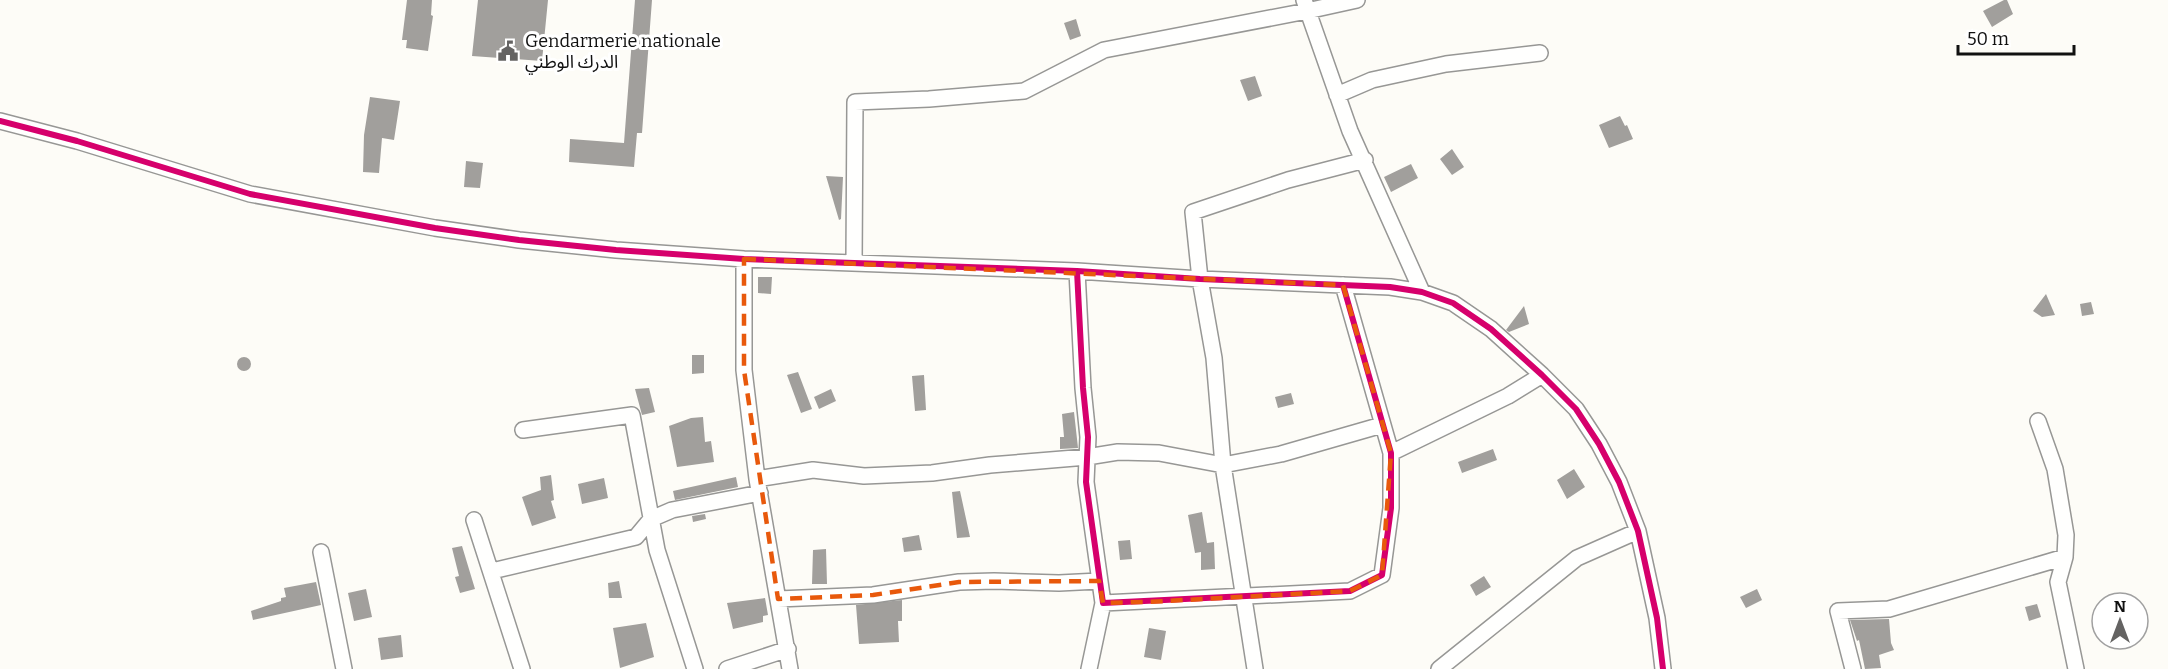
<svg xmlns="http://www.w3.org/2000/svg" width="2168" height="669" font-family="Bitter,'Noto Sans Arabic',serif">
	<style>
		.building { fill: #a19f9c }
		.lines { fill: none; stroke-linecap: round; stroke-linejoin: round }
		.street-casing { stroke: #979795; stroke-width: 18 }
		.street { stroke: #fffffe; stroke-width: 15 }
		.cycleway-casing { stroke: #fff; stroke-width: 10 }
		.cycleway { stroke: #d6006c; stroke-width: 6 }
		.marked { fill: none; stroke: #e8590c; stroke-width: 4.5; stroke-dasharray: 12 8; stroke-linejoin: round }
		.labels { text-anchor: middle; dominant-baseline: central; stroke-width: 6; stroke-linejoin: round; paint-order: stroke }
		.poi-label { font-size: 18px; fill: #111; stroke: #fff; text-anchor: start }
	</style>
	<rect width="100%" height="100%" fill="#fdfcf7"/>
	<path class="building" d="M407 0H432L431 15 433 16 428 51 406 48 407 40H402Z
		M478 0H548L542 61 472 56Z
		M635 0H652L642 133H637L634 167 569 162 570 139 624 143Z
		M2004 0H2007L2013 14 1992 27 1983 11Z
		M1076 19 1081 36 1070 40 1064 23Z
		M1255 76 1262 96 1248 101 1240 80Z
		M370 97 400 101 394 140 382 138 379 173 363 172 364 135Z
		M1620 116 1625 126 1627 125 1633 139 1609 148 1599 125Z
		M1452 149 1464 167 1452 175 1440 159Z
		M466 161 483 163 480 188 464 187Z
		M1411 164 1418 178 1391 192 1384 177Z
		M826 176 843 177 841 219 839 220Z
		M758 277H772L771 294 758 293Z
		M2046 294 2055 315 2042 317 2033 311Z
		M2091 302 2094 314 2082 316 2080 304Z
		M1524 306 1529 324 1509 332 1506 330Z
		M692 355H704V373L692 374Z
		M237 364a7 7 0 1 1 14 0a7 7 0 1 1-14 0Z
		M798 372 812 409 801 413 787 375Z
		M924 375 926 410 915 411 912 376Z
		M649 388 655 412 642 415 635 389Z
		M831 389 836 401 819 409 814 397Z
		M1291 393 1294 404 1278 408 1275 397Z
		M1074 412 1078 448 1060 449V437H1064L1062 414Z
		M703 417 705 442 711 441 714 462 677 467 669 426 691 418Z
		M1493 449 1497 460 1462 473 1458 462Z
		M1574 469 1585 487 1567 499 1557 480Z
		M551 475 554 500 551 501 556 518 532 526 522 497 541 490 540 477Z
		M736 477 738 487 675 500 673 491Z
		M604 478 608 498 582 504 578 484Z
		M960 491 970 537 957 538 952 492Z
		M1202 512 1207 543 1214 542 1215 569 1201 570V552L1195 553 1188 515Z
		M705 514 706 519 693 522 692 516Z
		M919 535 922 550 904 552 902 538Z
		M1130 540 1132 559 1120 560 1118 541Z
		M462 546 475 589 460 593 455 577 459 576 452 548Z
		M826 549 827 584H812L813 550Z
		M1484 576 1491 587 1476 596 1470 585Z
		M619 581 622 598H609L608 583Z
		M316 582 321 605 253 620 251 611 281 601V598L286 597 284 588Z
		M366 589 372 617 354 621 348 593Z
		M1757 589 1762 600 1746 608 1740 597Z
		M765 598 768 615 763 616V622L733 629 727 603Z
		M902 600V621H898L899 642 859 644 856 605Z
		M2037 604 2041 617 2029 621 2025 607Z
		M1889 619 1891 643 1894 650 1879 655 1881 668 1865 669 1859 640 1857 641 1850 620Z
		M646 623 654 657 620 668 613 628Z
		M1149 628 1166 631 1161 660 1144 657Z
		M401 635 403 657 381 660 378 638Z"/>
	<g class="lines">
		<g class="street-casing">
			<path id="street" d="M1304 0 1350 131 1422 292
				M1337 95 1372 80 1446 64 1540 53
				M0 121 77 141 250 194 435 228 519 240 616 250 744 259 1077 271 1200 279 1390 287 1422 292 1453 303 1491 329 1542 375 1576 409 1599 444 1619 482 1638 531 1657 618 1663 669
				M744 259V370L757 479 790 669
				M854 263 855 102 929 99 1024 91 1104 50 1307 11 1357 0
				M1077 271 1083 388 1088 437 1086 482 1103 603 1350 591 1382 575 1391 508V453L1343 285
				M2038 421 2055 469 2066 535 2065 557 2058 582 2076 669
				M523 430 632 415 657 550 695 669
				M1391 453 1508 396 1542 375
				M757 479 813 470 864 476 932 473 990 465 1087 457 1118 452 1159 453 1223 465 1281 454 1382 425
				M474 520 522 669
				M321 552 344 669
				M492 571 636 537 651 519 672 510 760 493
				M778 599 873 595 959 582 994 581 1059 583 1099 581
				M727 669 788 649
				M1089 669 1103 603
				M1255 669 1223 465 1214 358 1200 279 1193 212 1288 180 1365 160
				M1439 669 1577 558 1638 531
				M1853 669 1838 611 1889 609 2065 557"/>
		</g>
		<use href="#street" class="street"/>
		<g class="cycleway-casing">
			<path id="cycleway" d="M0 121 77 141 250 194 435 228 519 240 616 250 744 259 1077 271 1200 279 1390 287 1422 292 1453 303 1491 329 1542 375 1576 409 1599 444 1619 482 1638 531 1657 618 1663 669
				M1077 271 1083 388 1088 437 1086 482 1103 603 1350 591 1382 575 1391 508V453L1343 285"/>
		</g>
		<use href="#cycleway" class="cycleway"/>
	</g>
	<path class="marked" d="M744 259 1343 285 1391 453 1382 575 1350 591 1147 602 1103 603 1099 581 959 582 873 595 778 599 744 370Z"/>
	<defs>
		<g id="civic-bare" transform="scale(1.62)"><path d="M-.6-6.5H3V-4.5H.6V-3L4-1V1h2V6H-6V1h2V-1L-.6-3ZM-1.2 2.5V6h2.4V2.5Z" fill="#646362" stroke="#fff" stroke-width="2.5" paint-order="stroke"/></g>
	</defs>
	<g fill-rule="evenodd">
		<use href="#civic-bare" x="508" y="51"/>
	</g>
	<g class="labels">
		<g class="poi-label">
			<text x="525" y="41">Gendarmerie nationale<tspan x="525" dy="21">الدرك الوطني</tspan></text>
		</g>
	</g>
	<g transform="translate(2120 621)"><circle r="28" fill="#ffffff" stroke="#a0a0a0" stroke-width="1.5"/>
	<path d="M0-4.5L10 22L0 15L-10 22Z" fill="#646362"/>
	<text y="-9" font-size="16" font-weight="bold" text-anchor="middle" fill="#111111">N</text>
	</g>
	<path d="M1958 45v9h116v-9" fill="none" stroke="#111111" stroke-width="3"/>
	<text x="1967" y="45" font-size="18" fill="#111111" stroke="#ffffff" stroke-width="4.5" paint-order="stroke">50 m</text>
</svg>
